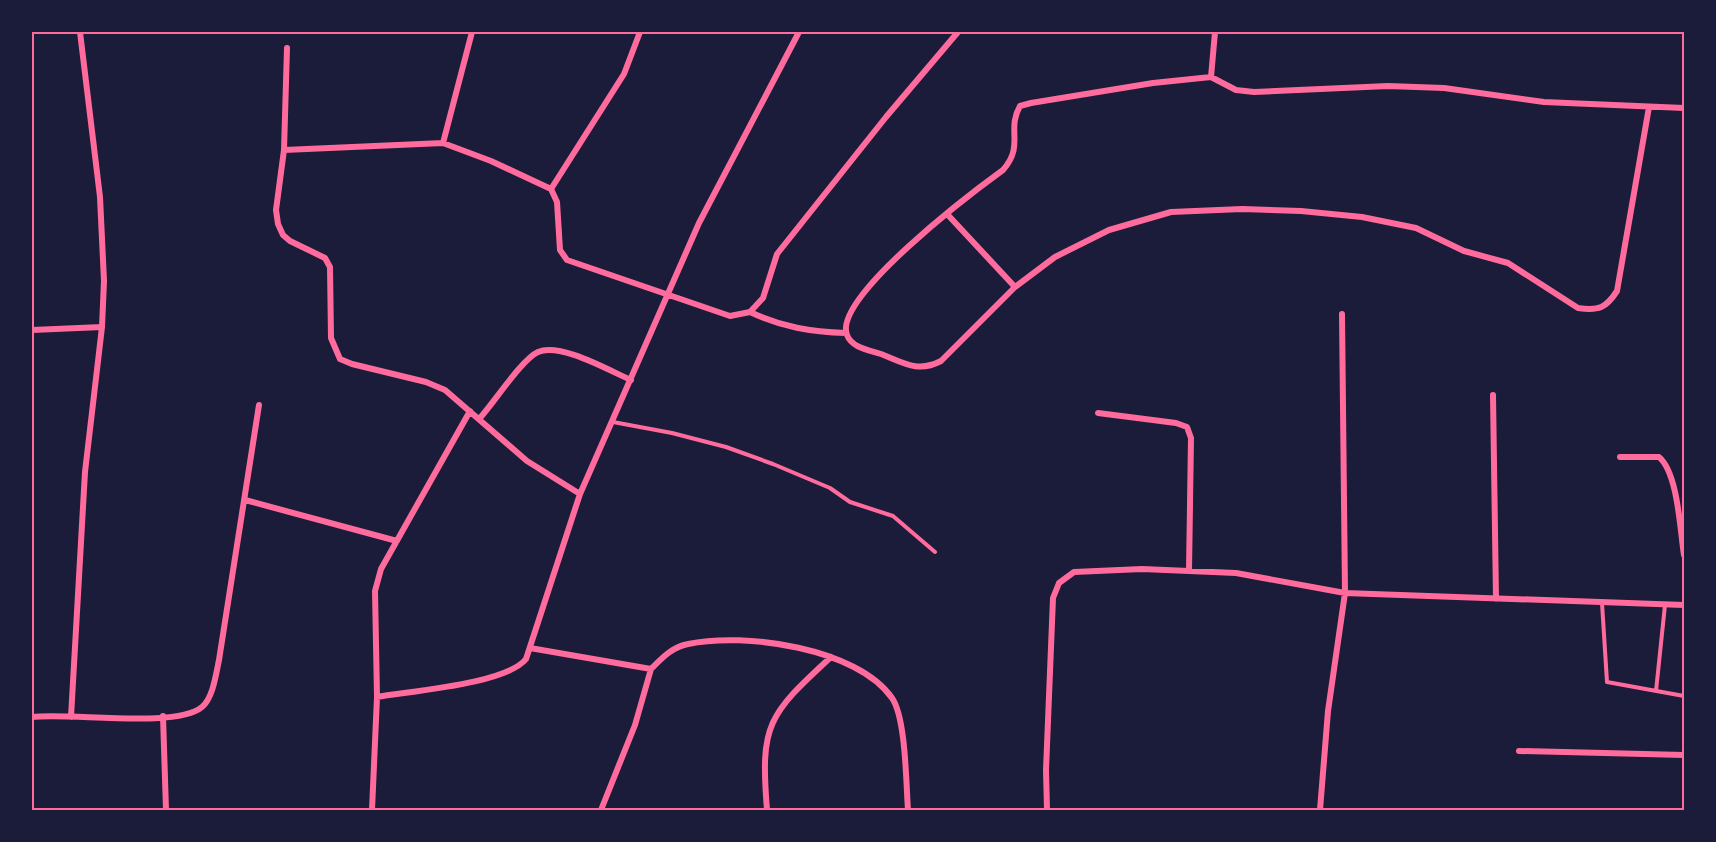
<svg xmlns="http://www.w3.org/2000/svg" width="1716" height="842" font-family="Quicksand,sans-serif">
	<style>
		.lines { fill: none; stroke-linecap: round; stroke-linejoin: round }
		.service { stroke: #ff6b9d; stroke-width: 4 }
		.minor { stroke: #ff6b9d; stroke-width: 6 }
		.neatline { fill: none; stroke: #ff6b9d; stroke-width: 2 }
	</style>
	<rect width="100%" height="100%" fill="#1b1b3a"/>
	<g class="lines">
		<path class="service" d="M613 422 672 433 726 447 773 464 830 488 850 502 893 516 935 552
			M1602 603 1607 682 1684 696
			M1656 691 1665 605"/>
		<path class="minor" d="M287 48 284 150 276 210 278 224 283 235 290 241 325 258 330 267 331 338 340 359 352 364 426 382 445 390 527 461 580 494
			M1211 77 1215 32
			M1649 107 1617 291C1606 308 1599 311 1578 308L1508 263 1464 251 1416 228 1362 217 1301 211 1242 209 1171 212 1109 230 1055 257 1015 287 941 361C918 373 904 363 881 354 869 350 852 348 847 335 832 298 974 191 1003 170 1025 145 1006 130 1020 106L1031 103 1153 83 1211 77 1236 90 1254 92 1388 86 1444 88 1544 102 1684 108
			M443 143 472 32
			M284 150 443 143 491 161 551 189 557 202 560 250 567 260 730 316 750 312 763 298 777 254 886 117 958 32
			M551 189 624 74 640 32
			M947 214 1015 287
			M750 312C782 327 811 332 846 333
			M32 330 102 327
			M1493 395 1496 599
			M1098 413 1176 423 1187 427 1191 438 1189 571
			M479 419C493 404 522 359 538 352 560 342 610 371 631 380
			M1620 457H1659C1678 473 1680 530 1684 555
			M245 500 397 541
			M530 648 651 669C662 658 672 647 688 644 745 632 857 648 892 698 906 718 906 784 908 810
			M377 697C411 691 506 684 526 659L580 494 699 223 799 32
			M163 716 166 810
			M32 717C68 712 176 729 202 707 213 698 216 674 219 660L259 405
			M71 717 85 472 102 327 104 281 100 197 80 32
			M1519 751 1684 755
			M372 810 377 697 375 591 381 569 470 411
			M601 810 635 725 651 669
			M767 810C760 724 768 715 831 657
			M1047 810 1046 770 1053 598 1059 583 1074 572 1142 569 1236 573 1345 593 1684 605
			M1320 810 1328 711 1345 593 1342 314"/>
	</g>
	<rect width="1716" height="842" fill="none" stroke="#1b1b3a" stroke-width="66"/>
	<rect x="33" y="33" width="1650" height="776" class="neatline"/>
</svg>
